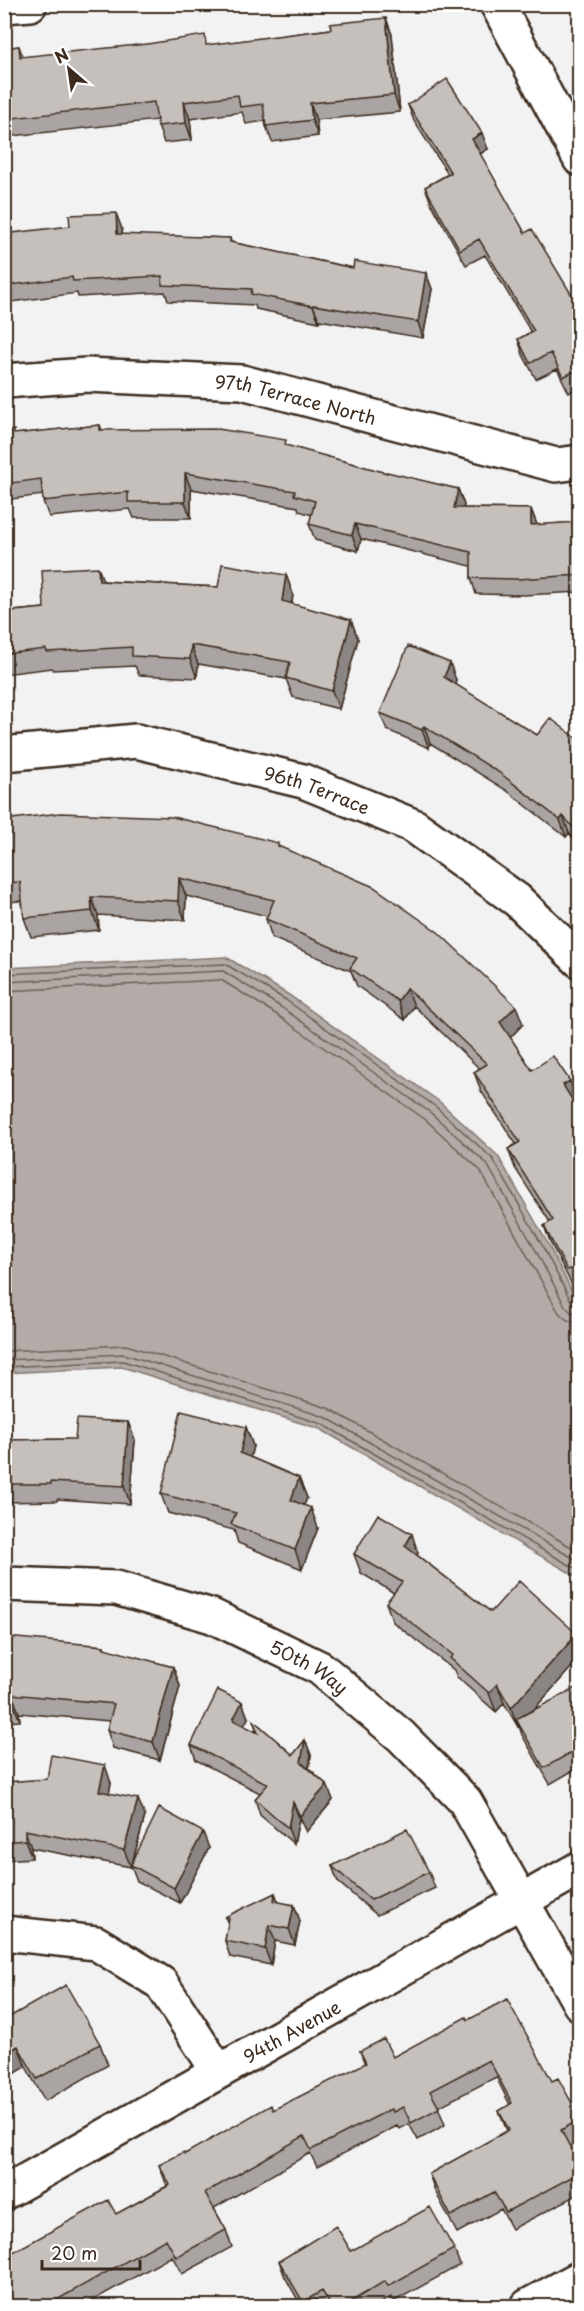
<svg xmlns="http://www.w3.org/2000/svg" width="584" height="2311" font-family="'Playpen Sans',sans-serif">
	<style>
		.water { fill: #b2aba7; stroke: #827770; stroke-width: 1.5 }
		.lines { fill: none; stroke-linecap: round; stroke-linejoin: round }
		.shore { stroke: #6b5e55; stroke-width: 1.5 }
		.street-casing { stroke: #3b2a1e; stroke-width: 38 }
		.secondary-casing { stroke: #3b2a1e; stroke-width: 38 }
		.street { stroke: #fff; stroke-width: 33 }
		.secondary { stroke: #fff; stroke-width: 33 }
		.wall { fill: #aaa5a3; stroke: #3b2a1e; stroke-width: 1.5 }
		.shaded-wall { fill: #8b8684; stroke: #3b2a1e; stroke-width: 1.5 }
		.building { fill: #c6c0bd; stroke: #3b2a1e; stroke-width: 1.5 }
		.labels { text-anchor: middle; dominant-baseline: central; stroke-width: 4.5; stroke-linejoin: round; paint-order: stroke }
		.street-label { font-size: 18px; fill: #3b2a1e; stroke: #fff }
	</style>
	<rect width="100%" height="100%" fill="#f3f2f2"/>
	<filter id="ink" filterUnits="userSpaceOnUse"><feTurbulence type="fractalNoise" baseFrequency=".0167" numOctaves="2"/><feDisplacementMap in="SourceGraphic" scale="12" xChannelSelector="R" yChannelSelector="G"/><feConvolveMatrix kernelMatrix="1 2 1 2 8 2 1 2 1" color-interpolation-filters="sRGB"/></filter>
	<g filter="url(#ink)">
		<path class="water" d="M226 957 289 995 440 1102 498 1156 547 1242 579 1305V1578L320 1429 122 1367 5 1373V968Z"/>
		<g class="lines">
			<path class="shore" d="M4 974 225 964 286 1000 436 1107 493 1159 542 1245 572 1303 580 1306
				M4 982 223 971 281 1007 431 1113 487 1164 535 1249 565 1306 571 1312 580 1314
				M4 991 221 980 276 1014 426 1120 480 1170 559 1313 567 1320 580 1323
				M4 1351 126 1345 328 1408 580 1552
				M4 1360 124 1354 325 1417 580 1562
				M4 1367 123 1361 322 1424 580 1571"/>
			<g class="street-casing">
				<g id="street">
					<path d="M497 4 580 159"/>
					<path d="M4 6 30 4"/>
					<path id="s1" d="M4 381 87 375 242 382 556 465 580 462"/>
					<path id="s2" d="M4 754 136 741 303 781 414 826 517 900 580 961"/>
					<path id="s3" d="M4 1584 116 1588 212 1616 320 1668 401 1736 465 1801 580 2004"/>
					<path d="M4 1933 96 1943 161 1983 218 2071"/>
					<path d="M528 2306 580 2278"/>
				</g>
			</g>
			<g class="secondary-casing">
				<g id="secondary">
					<path id="s4" d="M4 2193 580 1868"/>
				</g>
			</g>
			<use href="#street" class="street"/>
			<use href="#secondary" class="secondary"/>
		</g>
		<path class="wall" d="M386 18 392 35 400 112 316 120 318 136 272 142 266 126 265 121 246 124 242 112 190 119 192 140 164 143 158 126 157 120 4 137V48L19 46 23 57 209 45 331 29Z
			M408 105 488 149 480 154 525 233 579 307V387L569 393 557 369 536 379 523 355 518 339 531 332 485 255 466 265 431 203 425 187 448 174 414 121Z
			M122 229V235L230 238 231 242 353 268 426 273 432 289 423 338 319 320V322L256 309 255 305 168 301 165 292 78 297 77 293 4 303V234Z
			M100 425 102 430 288 446 387 473 458 489 464 505 463 508 531 509 537 525 579 522V592L524 595 476 594 471 578V566L361 539 358 551 315 540 309 524 312 515 299 511 298 507 191 489V518H134L130 509 49 517 43 501V495L4 500V432L15 434Z
			M286 575 293 594 292 604 351 620 358 639 339 709 293 697 286 679 198 664 197 678 139 675 135 666 53 670 52 668 4 674V612L44 608 104 581 218 587Z
			M456 680 454 684 537 735 579 740V845L569 833 566 837 506 790 430 743 429 748 387 730 380 713Z
			M4 820 280 847 523 1024 510 1037 532 1070 576 1099 573 1101 579 1111V1291L577 1287 574 1289 551 1244 544 1226 550 1222 515 1168 508 1149 516 1144 481 1091 474 1072 480 1069 414 1006 405 1020 357 986 351 971 272 938 266 919 267 916 186 896 185 920 98 915 99 930 31 937 24 918 22 901 4 902Z
			M128 1422 135 1440 130 1504 57 1499V1501L4 1502V1440L75 1439Z
			M246 1427 253 1446 250 1457 299 1478 307 1498 304 1505 318 1528 302 1569 238 1543 234 1530 168 1513 161 1494Z
			M418 1553 417 1555 491 1612 579 1659 534 1709 579 1694V1767L550 1784 522 1735 519 1726 518 1727 504 1703 496 1712 457 1677 454 1670 393 1622 386 1603 394 1593 361 1573 354 1554Z
			M4 1638 104 1646 105 1649 173 1667 180 1686 160 1760 113 1748 107 1730 109 1721 19 1713 20 1721 4 1722Z
			M242 1702 248 1718 244 1726 257 1732 253 1720 293 1755 305 1740 311 1755 309 1768 327 1785 333 1800 306 1832 299 1818 294 1844 260 1815 255 1799 260 1793 196 1760 191 1745Z
			M4 1782 111 1783 109 1793 145 1816 132 1864 209 1848 180 1903 137 1881 131 1865V1867L31 1848 32 1858 4 1860Z
			M332 1866 429 1872 435 1888 377 1915 338 1882Z
			M275 1893 278 1902 294 1905 300 1921 295 1945 275 1941 271 1965 230 1957 225 1941 228 1924 225 1917Z
			M4 2020 100 2044 108 2065 45 2101 26 2067Z
			M468 2020 552 2081 579 2116V2141L570 2146 579 2164V2194L512 2229 501 2209 457 2233 435 2191 429 2174 507 2131 499 2111 510 2105 496 2077 438 2107 445 2125 418 2140 409 2124 399 2129 397 2126 317 2167 310 2153 214 2208 226 2230 232 2247 182 2274 172 2256 81 2307H4L116 2214 167 2186 159 2165 185 2154 365 2064 360 2051 393 2057Z
			M454 2249 460 2265 393 2302 391 2297 374 2307H302L285 2277 279 2261 351 2251Z"/>
		<path class="shaded-wall" d="M386 18 392 35 400 112 394 95Z
			M184 102 190 119 192 140 186 123Z
			M310 103 316 120 318 136 312 120Z
			M482 133 488 149 478 155 472 139Z
			M116 213 122 229 123 250 117 234Z
			M426 273 432 289 423 338 418 322Z
			M313 305 319 320V322L313 306Z
			M185 473 191 489V518L185 502Z
			M458 489 464 505 459 524 454 508Z
			M531 509 537 525H531Z
			M355 524 361 539 358 551 352 535Z
			M98 567 105 586 99 581Z
			M286 575 293 594 289 620 282 601Z
			M351 620 358 639 339 709 332 691Z
			M191 645 198 664 197 678 190 659Z
			M450 663 456 680 450 695 444 677Z
			M424 726 430 743 429 748 422 730Z
			M563 816 569 833 566 837 560 820Z
			M179 878 186 896 185 920 178 901Z
			M91 897 98 915 99 930 92 911Z
			M407 988 414 1006 405 1020 398 1001Z
			M516 1006 523 1024 507 1041 500 1022Z
			M570 1081 576 1099 570 1104 563 1085Z
			M128 1422 135 1440 130 1504 124 1486Z
			M246 1427 253 1446 247 1472 240 1453Z
			M299 1478 307 1498 298 1519 291 1500Z
			M311 1508 318 1528 302 1569 295 1550Z
			M412 1534 418 1553 412 1565 405 1546Z
			M577 1634 579 1640V1659L520 1725 516 1719 519 1726 518 1727 511 1708Z
			M173 1667 180 1686 160 1760 153 1742Z
			M497 1684 504 1703 496 1712 489 1693Z
			M12 1694 19 1713 20 1721 13 1703Z
			M242 1702 248 1718 239 1736 233 1720Z
			M305 1740 311 1755 307 1778 301 1762Z
			M105 1765 111 1783 106 1809 99 1791Z
			M327 1785 333 1800 306 1832 300 1816Z
			M138 1799 145 1816 131 1867 124 1850Z
			M293 1802 299 1818 294 1844 288 1828Z
			M25 1830 31 1848 32 1858 25 1840Z
			M203 1832 209 1848 180 1903 174 1888Z
			M275 1893 281 1909 274 1901Z
			M294 1905 300 1921 295 1945 289 1929Z
			M269 1925 275 1941 271 1965 265 1949Z
			M18 2046 26 2067 4 2080V2054Z"/>
		<path class="building" d="M386 18 394 95 310 103 312 120 266 126 263 104 240 107 238 95 184 102 186 123 158 126 154 102 4 119V48L19 46 20 57 147 44 205 35 206 45 331 29 330 24Z
			M447 79 482 133 472 139 525 233 532 229 579 307V369L563 377 551 353 530 363 518 339 534 331 479 239 460 250 425 187 451 173 408 105Z
			M116 213 117 234 230 238V242L353 268 354 261 426 273 418 322 313 305V306L251 294 252 289 162 285V276L73 281 72 277 4 286V234L70 226 69 215Z
			M100 425V430L218 429 286 440 285 445 387 473V472L458 489 454 508 531 509V525L579 522V575L518 579 471 578V552L355 524 352 535 309 524 315 501 294 495 295 491 185 473V502H128V492L43 501 41 479 4 484V432L14 430V434Z
			M222 564 286 575 282 601 351 620 332 691 286 678 290 662 191 645 190 659 132 656V647L47 652 46 649 4 654V612L44 608 42 570 98 567 99 581 218 587Z
			M408 646 450 663 444 677 537 735 550 718 579 740V834L563 816 560 820 500 773 424 726 422 730 380 713Z
			M60 813 173 817 278 843V846L374 887 438 932 516 1006 500 1022 532 1070 553 1056 570 1081 563 1085 579 1111V1286L571 1269 567 1270 544 1226 553 1220 508 1149 520 1142 474 1072 487 1064 407 988 398 1001 350 968 357 958 266 919 274 900 179 878 178 901 91 897 92 911 24 918 20 882 4 883V820Z
			M181 1411 246 1427 240 1453 299 1478 291 1500 311 1508 295 1550 231 1524 236 1513 161 1494Z
			M77 1419 128 1422 124 1486 51 1482V1484H4V1440L75 1439Z
			M378 1514 412 1534 405 1546 491 1612 519 1581 577 1634 511 1708 497 1684 489 1693 450 1658 453 1655 386 1603 402 1582 354 1554Z
			M4 1638H17L104 1646V1648L173 1667 153 1742 107 1730 114 1704 12 1694 13 1703 4 1704Z
			M576 1688 579 1694V1748L544 1768 516 1719Z
			M218 1690 242 1702 233 1720 258 1733 253 1720 293 1755 305 1740 301 1762 327 1785 300 1816 293 1802 288 1828 255 1799 268 1784 191 1745Z
			M51 1755 105 1765 99 1791 138 1799 124 1850 25 1830V1840L4 1842V1782L47 1779Z
			M159 1808 203 1832 174 1888 131 1865Z
			M407 1829 429 1872 371 1900 332 1866Z
			M275 1893 274 1901 294 1905 289 1929 269 1925 265 1949 225 1941 229 1918 225 1917Z
			M66 1985 100 2044 37 2079 18 2046 4 2054V2020Z
			M507 1999 552 2081 558 2078 579 2116V2120L561 2130 579 2164V2173L506 2212 494 2192 451 2216 429 2174 509 2130 499 2111 512 2103 489 2060 430 2091 439 2108 411 2123 403 2107 393 2112 391 2109 311 2150 304 2136 205 2193 226 2230 176 2257 166 2239 44 2307H4V2257L108 2200 116 2214 170 2185 159 2165 184 2152 185 2154 271 2105 273 2110 366 2063 360 2051 384 2039 393 2057 466 2017 468 2020Z
			M430 2207 454 2249 388 2286 385 2281 342 2307H332L322 2291 303 2302 279 2261 336 2226 351 2251Z
			M232 2303 244 2307H231Z"/>
	</g>
	<g class="labels">
		<g class="street-label">
			<text stroke="none"><textPath href="#s1" startOffset="294">97th Terrace North</textPath></text>
			<text stroke="none"><textPath href="#s2" startOffset="320">96th Terrace</textPath></text>
			<text stroke="none"><textPath href="#s3" startOffset="322">50th Way</textPath></text>
			<text stroke="none"><textPath href="#s4" startOffset="330">94th Avenue</textPath></text>
		</g>
	</g>
	<rect width="584" height="2311" fill="none" stroke="#fff" stroke-width="24"/>
	<rect x="12" y="12" width="560" height="2287" fill="none" stroke="#3b2a1e" stroke-width="2" filter="url(#ink)"/>
	<g transform="translate(69 69) rotate(331)" stroke="#ffffff" stroke-width="4.5" paint-order="stroke">
	<path d="M0-4.5L10 22L0 15L-10 22Z" fill="#3b2a1e"/>
	<text y="-9" font-size="16" font-weight="bold" text-anchor="middle" fill="#3b2a1e">N</text>
	</g>
	<path d="M42 2260v9h98v-9" fill="none" stroke="#3b2a1e" stroke-width="3"/>
	<text x="51" y="2260" font-size="18" fill="#3b2a1e" stroke="#ffffff" stroke-width="4.5" paint-order="stroke">20 m</text>
</svg>
